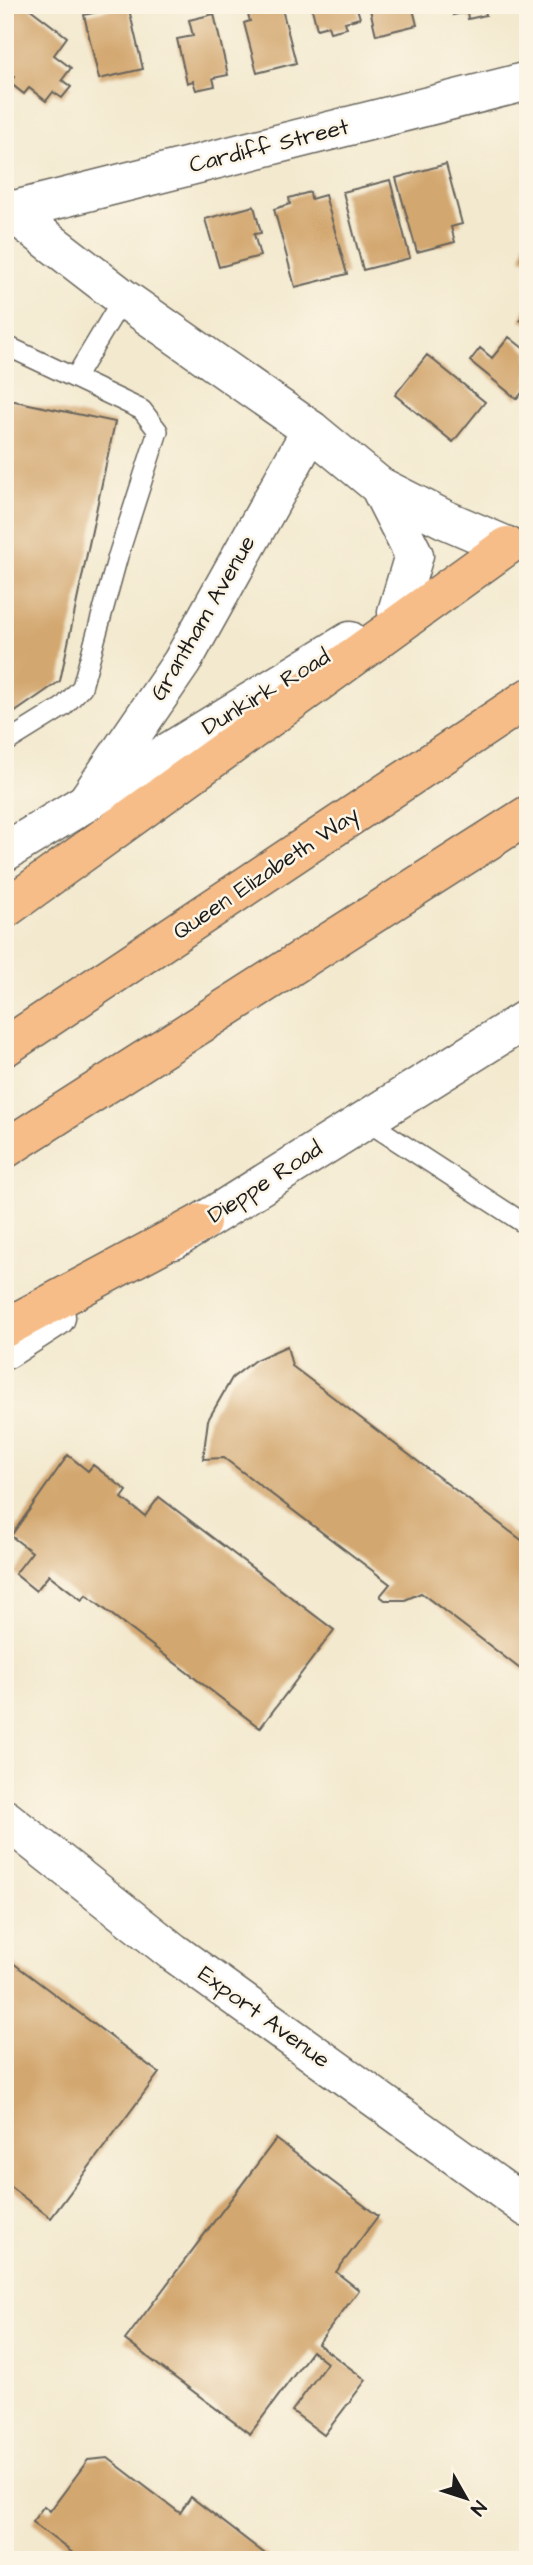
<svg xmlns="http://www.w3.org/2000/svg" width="533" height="2565" font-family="'Architects Daughter',sans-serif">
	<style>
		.building { fill: #d3a770 }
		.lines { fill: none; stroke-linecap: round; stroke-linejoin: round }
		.service-casing { stroke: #67645b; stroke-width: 22 }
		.minor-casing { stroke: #67645b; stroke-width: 41 }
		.tertiary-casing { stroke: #67645b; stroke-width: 41 }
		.motorway-casing { stroke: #67645b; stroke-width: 41 }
		.service { stroke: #fff; stroke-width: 19 }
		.minor { stroke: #fff; stroke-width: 38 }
		.tertiary { stroke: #fff; stroke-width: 38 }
		.motorway { stroke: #f7bd88; stroke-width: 38 }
		.labels { text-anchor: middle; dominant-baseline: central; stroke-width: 5; stroke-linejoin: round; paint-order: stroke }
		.street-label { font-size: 23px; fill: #1c1c1c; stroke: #fcf5e5 }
	</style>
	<rect width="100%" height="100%" fill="#fcf5e5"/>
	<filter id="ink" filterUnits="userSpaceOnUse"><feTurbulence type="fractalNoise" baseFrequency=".0143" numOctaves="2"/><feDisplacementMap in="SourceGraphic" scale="14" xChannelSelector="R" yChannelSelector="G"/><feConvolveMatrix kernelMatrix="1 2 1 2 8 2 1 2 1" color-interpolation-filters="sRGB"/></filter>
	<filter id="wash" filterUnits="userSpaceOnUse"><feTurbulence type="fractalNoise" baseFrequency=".00686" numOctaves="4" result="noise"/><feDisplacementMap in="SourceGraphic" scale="28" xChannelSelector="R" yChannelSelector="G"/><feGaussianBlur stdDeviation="1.57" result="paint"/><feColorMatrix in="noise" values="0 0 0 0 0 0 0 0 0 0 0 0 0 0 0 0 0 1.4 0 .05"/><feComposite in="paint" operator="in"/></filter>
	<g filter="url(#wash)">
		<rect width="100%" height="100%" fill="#f3e9cf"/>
		<g id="blocks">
			<path class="building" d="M5 5H25L67 37 54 55 71 68 62 80 71 87 62 98 53 92 46 101 29 88 24 94 10 83 14 77 5 71Z
				M128 5 143 69 99 79 84 15Z
				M245 5H281L296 63 257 73 244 23 250 21Z
				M311 5H356L360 18 345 22 347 28 330 32 328 26 317 29Z
				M369 5H412L417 25 376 35Z
				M451 5H492V6L485 8 486 15 468 19 467 12 453 15Z
				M214 14 228 75 213 78 215 86 196 90 193 81 187 83 177 39 193 36 189 20Z
				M446 164 462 224 451 227 455 242 417 252 396 178Z
				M390 180 410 258 363 270 343 192Z
				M310 192 311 199 325 195 347 274 295 287 274 209 290 204 289 198Z
				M254 206 261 233 254 234 260 256 219 267 205 219Z
				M527 232H528V260L521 258Z
				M528 303V324L520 320Z
				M509 337 528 352V385L517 399 470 361 480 348 492 358Z
				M427 355 485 402 453 442 395 395Z
				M5 399 115 422 60 681 5 719Z
				M287 1346 292 1366 528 1545V1675L421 1593 405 1600H385L380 1596 390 1584 224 1458 203 1459 208 1420 232 1378 255 1360Z
				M68 1455 88 1471 93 1465 127 1491 122 1498 145 1516 159 1497 334 1630 260 1728 86 1595 82 1600 49 1575 36 1591 15 1574 32 1552 11 1536Z
				M5 1957 159 2073 51 2218 5 2183Z
				M276 2139 378 2216 336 2272 359 2290 318 2344 366 2380 324 2435 292 2411 327 2363 312 2351 250 2434 125 2340Z
				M108 2458 180 2513 191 2497 273 2560H82L32 2522 44 2506 50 2511 88 2460Z"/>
		</g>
	</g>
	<g filter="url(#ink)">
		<use href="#blocks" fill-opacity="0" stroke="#67645b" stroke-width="2"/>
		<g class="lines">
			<g class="service-casing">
				<path id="service" d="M5 345 142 410 158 431 118 556 82 687 63 707 5 743
					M75 378 123 298
					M365 1120 528 1226"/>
			</g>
			<g class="minor-casing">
				<path id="minor" d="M11 211 528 81
					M87 801 182 662 311 430
					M5 1819 173 1952 528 2208"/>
			</g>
			<g class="tertiary-casing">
				<path id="tertiary" d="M5 207 123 298 311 430 379 486 444 519 507 546
					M379 486 414 555 397 612
					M5 852 350 641
					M174 1240 528 1018
					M5 1350 56 1317"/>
			</g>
			<g class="motorway-casing">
				<path id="motorway" d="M5 909 507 546
					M5 1047 528 698
					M5 1149 528 815
					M5 1328 201 1223"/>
			</g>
			<use href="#service" class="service"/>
			<use href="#minor" class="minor"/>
			<use href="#tertiary" class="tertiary"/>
			<use href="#motorway" class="motorway"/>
		</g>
	</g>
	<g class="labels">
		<g class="street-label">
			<text transform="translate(269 146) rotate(-14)">Cardiff Street</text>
			<text transform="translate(203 618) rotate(-60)">Grantham Avenue</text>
			<text transform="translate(266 692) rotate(-31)">Dunkirk Road</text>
			<text transform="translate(266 873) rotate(-34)">Queen Elizabeth Way</text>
			<text transform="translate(265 1182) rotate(-33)">Dieppe Road</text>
			<text transform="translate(264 2017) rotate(36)">Export Avenue</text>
		</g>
	</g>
	<rect width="533" height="2565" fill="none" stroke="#fcf5e5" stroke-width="28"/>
	<g transform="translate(466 2498) rotate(129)" stroke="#fcf5e5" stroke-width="5" paint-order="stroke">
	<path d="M0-5L12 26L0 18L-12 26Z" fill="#1c1c1c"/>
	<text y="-10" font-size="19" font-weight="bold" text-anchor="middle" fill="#1c1c1c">N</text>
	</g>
</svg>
